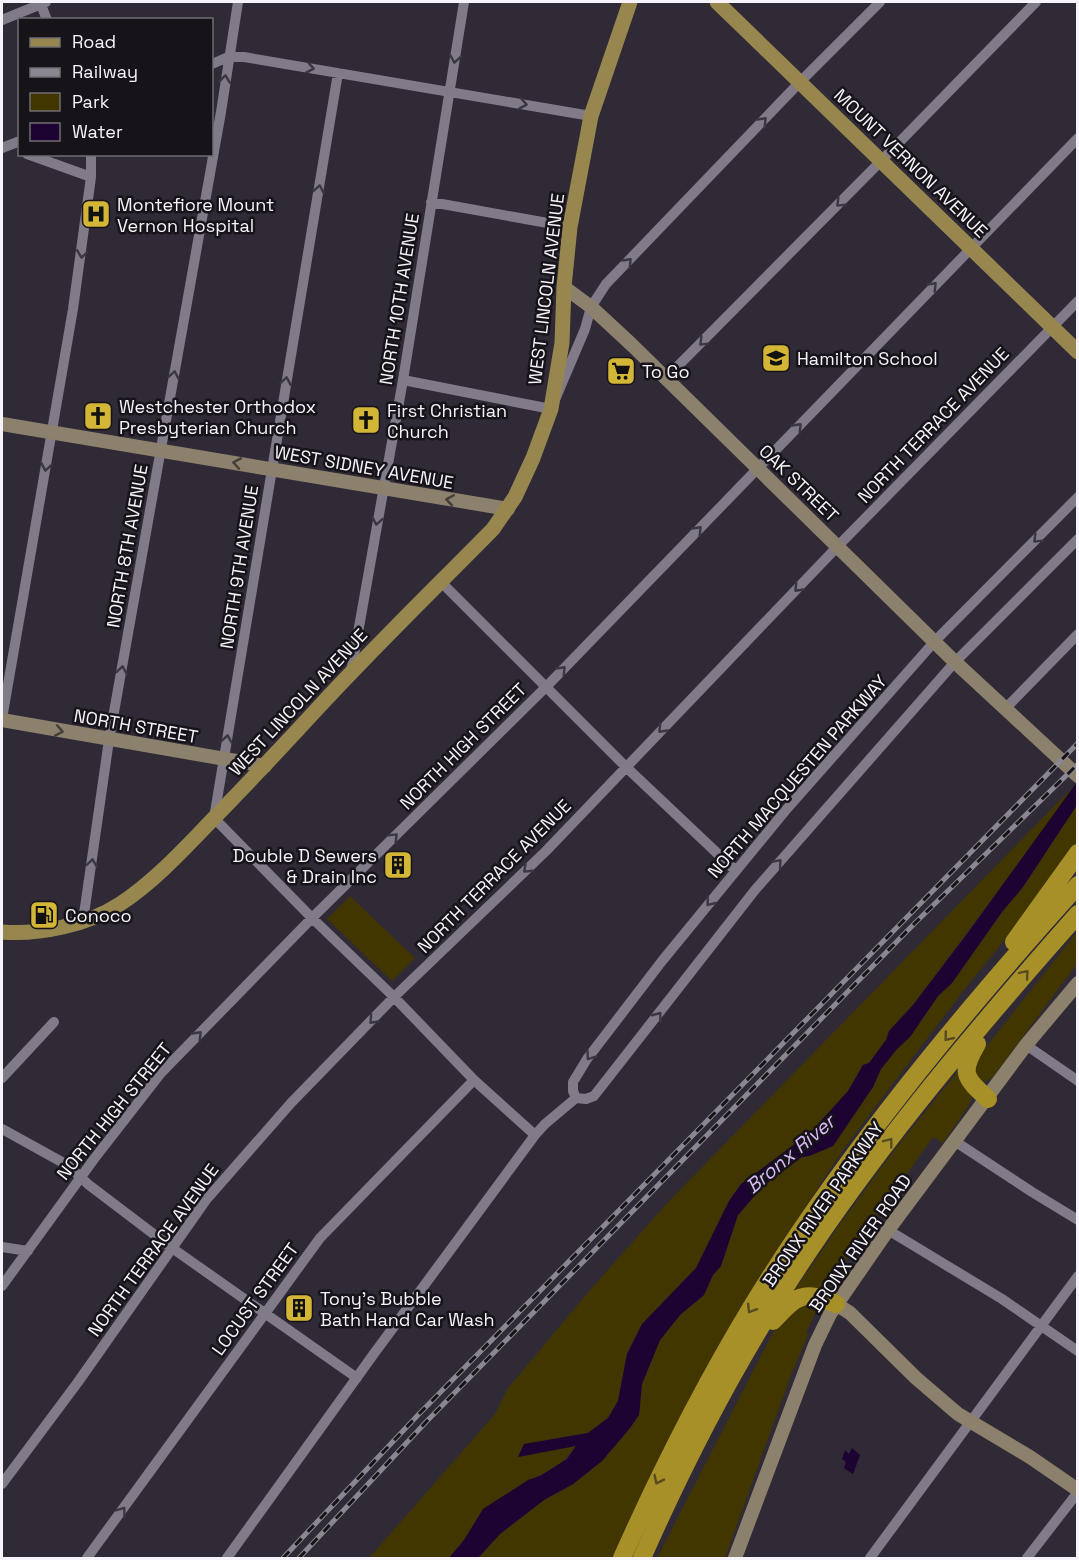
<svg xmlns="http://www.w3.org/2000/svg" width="1079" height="1560" font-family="'Space Grotesk',sans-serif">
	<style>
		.green { fill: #413600 }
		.water { fill: #1c0331 }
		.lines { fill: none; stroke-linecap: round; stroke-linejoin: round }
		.street { stroke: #807a89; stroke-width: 10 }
		.secondary { stroke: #8c816c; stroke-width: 14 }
		.primary { stroke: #97874f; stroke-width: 15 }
		.highway { stroke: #a79028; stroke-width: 18 }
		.rail-casing { stroke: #8b8791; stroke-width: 5 }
		.rail { stroke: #161319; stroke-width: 3; stroke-dasharray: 9; stroke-linecap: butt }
		.oneway { stroke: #3b3740 }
		.oneway2 { stroke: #453f3a }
		.oneway3 { stroke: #574b20 }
		.labels { text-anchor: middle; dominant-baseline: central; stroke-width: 5; stroke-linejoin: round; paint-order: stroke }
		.street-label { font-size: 18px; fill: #f6f3fb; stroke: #161319 }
		.poi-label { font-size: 18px; fill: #f6f3fb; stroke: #161319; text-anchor: start }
		.water-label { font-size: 20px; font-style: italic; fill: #d7bbfb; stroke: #161319 }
	</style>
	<rect width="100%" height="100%" fill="#2f2a36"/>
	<path class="green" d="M1071 789 1069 796 913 1005 889 1031 886 1040 869 1063 863 1065 848 1091 811 1132 741 1184 729 1201 696 1268 642 1324 627 1354 618 1401 608 1418 588 1433 524 1444 519 1457 576 1445C565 1463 549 1473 528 1480L464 1540 449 1558H369L495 1414 508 1388 590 1290 669 1201Z
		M1077 805V842L1033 905 964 990 842 1151 785 1239 632 1515 612 1558H478L500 1534 544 1500 573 1484 602 1461 630 1428 639 1415 642 1384 660 1340 680 1315 704 1295 713 1275 721 1266 738 1215 763 1186 802 1157 809 1156 833 1146 873 1087 881 1069 897 1049 910 1037 938 996 952 983 1002 912 1023 887Z
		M350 896 415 958 392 981 327 919Z
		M1077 932V964L992 1078 982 1083 971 1066Z
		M959 1070 972 1094 971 1102 943 1143 933 1137 828 1285 837 1291 833 1295 790 1297 842 1221 895 1149Z
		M797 1303 819 1305 806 1333 808 1335 791 1375 725 1558H657L771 1336 788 1311Z"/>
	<path class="water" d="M1077 782V805L1023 887 1002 912 952 983 938 996 910 1037 897 1049 881 1069 873 1087 833 1146 809 1156 802 1157 763 1186 738 1215 721 1266 713 1275 704 1295 680 1315 660 1340 642 1384 639 1415 630 1428 602 1461 573 1484 544 1500 500 1534 478 1558H449L464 1540 483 1509 528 1480 540 1476 567 1459 576 1446 518 1457 524 1444 588 1433 608 1418 618 1401 627 1354 642 1324 696 1268 729 1201 741 1184 811 1132 848 1091 863 1065 869 1063 886 1040 889 1031 913 1005 967 934Z
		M852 1448 860 1455 853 1474 844 1468 846 1462 842 1459 845 1450 849 1454Z"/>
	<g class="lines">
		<path class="street" d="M40 2 47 20
			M2 20 46 2
			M212 64 228 57H244L591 116
			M338 73 214 818 312 918 394 997 474 1080 535 1135
			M2 148 20 141
			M27 154 91 177
			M431 202 570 227
			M666 378 881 161 1036 2
			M403 380 551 409 585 329 591 307 606 284 800 82 880 2
			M441 582 626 767 736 871
			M351 672 403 380 464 2
			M1005 709 1078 634
			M2 719 73 309 91 177V154
			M83 921 109 740 221 112 238 2
			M1026 1045 1078 1081
			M2 1078 54 1022
			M576 1098 573 1091V1082L587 1059 662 961 785 811 935 641 1078 497
			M2 1129 69 1166 89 1185 172 1248 357 1378
			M956 1142 1032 1192 1078 1220
			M888 1230 1002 1299 1078 1351
			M2 1247 28 1251
			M2 1286 94 1159 161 1073 312 918 546 687 1078 138
			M2 1484 78 1382 206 1200 291 1103 394 997 546 851 838 546 1078 301
			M87 1558 320 1238 474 1080
			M227 1558 373 1355 535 1135 545 1124 576 1098 586 1099 594 1096 755 890 955 662 1078 539
			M870 1558 1078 1276
			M1027 1558 1078 1492"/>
		<path class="secondary" d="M564 287 591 307 632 345 955 662 1078 776
			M2 424 508 509
			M2 720 265 766
			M836 1304 850 1313 916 1378 958 1414 1030 1457 1078 1490
			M735 1558 815 1345 830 1314 888 1230 1026 1045 1078 983"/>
		<path class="primary" d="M717 2 1078 352
			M2 932C39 935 88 925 120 904 155 881 185 848 214 818 249 782 283 746 317 709 374 647 434 589 493 529L515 497 533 458 551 409 562 343 564 287 570 227 591 116 630 2"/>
		<path class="highway" d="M1014 942 1078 853
			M977 1044C960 1073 964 1077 988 1099
			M773 1321C796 1296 803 1289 836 1304
			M622 1558C660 1473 702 1389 751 1308 842 1158 960 1016 1078 885
			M642 1558C679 1474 721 1391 769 1313 855 1172 969 1037 1078 914"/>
		<g class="rail-casing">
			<path id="rail" d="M283 1558 418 1415 1078 743
				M299 1558 426 1422 915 923 1078 764"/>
		</g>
		<use href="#rail" class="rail"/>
	</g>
	<defs><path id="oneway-chevron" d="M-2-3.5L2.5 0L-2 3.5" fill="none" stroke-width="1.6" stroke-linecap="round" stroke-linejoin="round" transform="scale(1.5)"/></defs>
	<g class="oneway">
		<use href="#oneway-chevron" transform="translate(455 59) rotate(99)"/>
		<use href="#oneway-chevron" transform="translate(310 68) rotate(10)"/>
		<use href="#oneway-chevron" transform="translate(225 79) rotate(-83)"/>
		<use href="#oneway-chevron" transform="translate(523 104) rotate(10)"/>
		<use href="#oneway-chevron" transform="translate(763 121) rotate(-46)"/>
		<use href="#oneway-chevron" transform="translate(319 189) rotate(-80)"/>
		<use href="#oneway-chevron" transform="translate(840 203) rotate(135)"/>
		<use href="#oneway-chevron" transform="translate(82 254) rotate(98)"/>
		<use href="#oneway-chevron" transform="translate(628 262) rotate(-46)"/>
		<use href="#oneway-chevron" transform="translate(933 286) rotate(-46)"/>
		<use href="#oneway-chevron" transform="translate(703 342) rotate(135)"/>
		<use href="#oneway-chevron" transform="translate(174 375) rotate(-80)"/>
		<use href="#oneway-chevron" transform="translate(286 381) rotate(-80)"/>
		<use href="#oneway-chevron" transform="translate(798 427) rotate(-46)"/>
		<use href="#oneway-chevron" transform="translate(46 467) rotate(100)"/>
		<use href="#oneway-chevron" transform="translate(377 521) rotate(100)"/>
		<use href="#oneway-chevron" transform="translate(698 530) rotate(-46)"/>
		<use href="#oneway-chevron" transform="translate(1037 539) rotate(135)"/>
		<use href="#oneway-chevron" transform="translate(798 588) rotate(134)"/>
		<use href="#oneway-chevron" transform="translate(122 670) rotate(-80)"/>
		<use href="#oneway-chevron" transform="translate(562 670) rotate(-46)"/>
		<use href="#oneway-chevron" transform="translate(662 729) rotate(134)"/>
		<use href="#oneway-chevron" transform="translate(227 739) rotate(-81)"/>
		<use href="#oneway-chevron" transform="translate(394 837) rotate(-45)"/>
		<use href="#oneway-chevron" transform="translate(92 863) rotate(-82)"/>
		<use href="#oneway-chevron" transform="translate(778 863) rotate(-49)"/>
		<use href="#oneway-chevron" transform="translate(527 869) rotate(136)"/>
		<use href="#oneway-chevron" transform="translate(710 902) rotate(129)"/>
		<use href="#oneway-chevron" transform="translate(658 1016) rotate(-53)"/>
		<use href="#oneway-chevron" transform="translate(373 1020) rotate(133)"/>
		<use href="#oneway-chevron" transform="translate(198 1035) rotate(-46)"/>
		<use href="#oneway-chevron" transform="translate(590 1056) rotate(126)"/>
		<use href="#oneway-chevron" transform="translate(122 1511) rotate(-54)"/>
	</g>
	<g class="oneway2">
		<use href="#oneway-chevron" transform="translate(237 463) rotate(-170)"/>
		<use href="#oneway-chevron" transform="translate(450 500) rotate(-171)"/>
		<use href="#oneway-chevron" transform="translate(59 731) rotate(10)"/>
	</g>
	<g class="oneway3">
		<use href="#oneway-chevron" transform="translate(1025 974) rotate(-50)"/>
		<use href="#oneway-chevron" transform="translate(948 1037) rotate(129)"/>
		<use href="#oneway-chevron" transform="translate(889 1142) rotate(-52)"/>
		<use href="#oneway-chevron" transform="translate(751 1309) rotate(121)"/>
		<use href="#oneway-chevron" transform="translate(658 1480) rotate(116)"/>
	</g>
	<defs>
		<g id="hospital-square" transform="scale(1.5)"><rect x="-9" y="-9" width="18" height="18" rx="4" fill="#d3b635" stroke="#161319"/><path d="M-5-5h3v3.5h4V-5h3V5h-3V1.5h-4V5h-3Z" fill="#111"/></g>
		<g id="school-square" transform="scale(1.5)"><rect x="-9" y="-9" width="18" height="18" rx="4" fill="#d3b635" stroke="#161319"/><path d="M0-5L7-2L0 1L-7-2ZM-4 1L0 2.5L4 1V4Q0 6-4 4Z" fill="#111"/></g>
		<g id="supermarket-square" transform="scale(1.5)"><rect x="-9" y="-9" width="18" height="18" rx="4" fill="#d3b635" stroke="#161319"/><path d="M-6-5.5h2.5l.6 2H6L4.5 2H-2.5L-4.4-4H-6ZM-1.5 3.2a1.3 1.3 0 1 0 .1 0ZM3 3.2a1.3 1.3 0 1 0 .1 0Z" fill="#111"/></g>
		<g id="church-square" transform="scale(1.5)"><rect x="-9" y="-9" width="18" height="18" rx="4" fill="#d3b635" stroke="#161319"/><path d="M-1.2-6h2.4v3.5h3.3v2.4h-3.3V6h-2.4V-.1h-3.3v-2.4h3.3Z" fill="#111"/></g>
		<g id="building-square" transform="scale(1.5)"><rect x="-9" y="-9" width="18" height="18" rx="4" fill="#d3b635" stroke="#161319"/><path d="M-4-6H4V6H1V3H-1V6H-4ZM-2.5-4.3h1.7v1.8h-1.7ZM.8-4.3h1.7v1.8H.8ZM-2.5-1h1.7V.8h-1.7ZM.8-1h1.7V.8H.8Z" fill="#111"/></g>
		<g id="fuel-square" transform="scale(1.5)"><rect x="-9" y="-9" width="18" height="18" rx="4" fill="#d3b635" stroke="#161319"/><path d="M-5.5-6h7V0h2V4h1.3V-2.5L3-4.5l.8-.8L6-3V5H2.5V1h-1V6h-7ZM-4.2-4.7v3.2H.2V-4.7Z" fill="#111"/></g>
	</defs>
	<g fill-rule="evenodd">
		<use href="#hospital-square" x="96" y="214"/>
		<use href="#school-square" x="776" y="358"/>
		<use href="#supermarket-square" x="621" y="371"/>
		<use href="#church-square" x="98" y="416"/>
		<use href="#church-square" x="366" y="420"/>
		<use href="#building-square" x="398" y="865"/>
		<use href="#fuel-square" x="44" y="915"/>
		<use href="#building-square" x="299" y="1308"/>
	</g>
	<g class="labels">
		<g class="street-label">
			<text transform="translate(911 163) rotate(44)">MOUNT VERNON AVENUE</text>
			<text transform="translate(546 289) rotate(-83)">WEST LINCOLN AVENUE</text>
			<text transform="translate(399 299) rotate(-81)">NORTH 10TH AVENUE</text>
			<text transform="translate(933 425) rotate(-46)">NORTH TERRACE AVENUE</text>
			<text transform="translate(364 467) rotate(10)">WEST SIDNEY AVENUE</text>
			<text transform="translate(799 483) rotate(44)">OAK STREET</text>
			<text transform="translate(127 546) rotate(-80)">NORTH 8TH AVENUE</text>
			<text transform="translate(239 567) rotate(-81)">NORTH 9TH AVENUE</text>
			<text transform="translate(298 702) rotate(-47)">WEST LINCOLN AVENUE</text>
			<text transform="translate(136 726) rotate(10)">NORTH STREET</text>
			<text transform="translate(463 746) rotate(-45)">NORTH HIGH STREET</text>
			<text transform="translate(797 776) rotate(-49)">NORTH MACQUESTEN PARKWAY</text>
			<text transform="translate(494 876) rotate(-45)">NORTH TERRACE AVENUE</text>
			<text transform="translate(114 1111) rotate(-51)">NORTH HIGH STREET</text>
			<text transform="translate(823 1204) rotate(-55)">BRONX RIVER PARKWAY</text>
			<text transform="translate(860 1243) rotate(-55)">BRONX RIVER ROAD</text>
			<text transform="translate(153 1250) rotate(-54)">NORTH TERRACE AVENUE</text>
			<text transform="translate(255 1299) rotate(-54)">LOCUST STREET</text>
		</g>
		<g class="poi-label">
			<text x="117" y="204">Montefiore Mount<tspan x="117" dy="21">Vernon Hospital</tspan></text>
			<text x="797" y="358">Hamilton School</text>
			<text x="642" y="371">To Go</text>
			<text x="119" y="406">Westchester Orthodox<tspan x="119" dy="21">Presbyterian Church</tspan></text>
			<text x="387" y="410">First Christian<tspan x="387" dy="21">Church</tspan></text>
			<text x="377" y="855" text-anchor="end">Double D Sewers<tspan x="377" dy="21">&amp; Drain Inc</tspan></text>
			<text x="65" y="915">Conoco</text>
			<text x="320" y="1298">Tony's Bubble<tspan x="320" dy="21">Bath Hand Car Wash</tspan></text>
		</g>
		<g class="water-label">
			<text transform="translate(790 1154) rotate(-40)">Bronx River</text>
		</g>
	</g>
	<rect width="1079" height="1560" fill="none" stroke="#f6f3fb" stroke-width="6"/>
	<rect x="18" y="18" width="195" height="138" fill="#161319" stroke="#706d73" stroke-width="1.5"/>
	<rect x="30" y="38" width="30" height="9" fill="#97874f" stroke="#706d73" stroke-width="1.5"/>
	<text x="72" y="48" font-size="18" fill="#f6f3fb">Road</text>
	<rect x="30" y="68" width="30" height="9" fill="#8b8791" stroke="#706d73" stroke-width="1.5"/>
	<text x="72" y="78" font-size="18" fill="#f6f3fb">Railway</text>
	<rect x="30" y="93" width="30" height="18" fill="#413600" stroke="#706d73" stroke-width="1.5"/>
	<text x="72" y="108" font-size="18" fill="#f6f3fb">Park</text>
	<rect x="30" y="123" width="30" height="18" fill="#1c0331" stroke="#706d73" stroke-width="1.5"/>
	<text x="72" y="138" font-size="18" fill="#f6f3fb">Water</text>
</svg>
